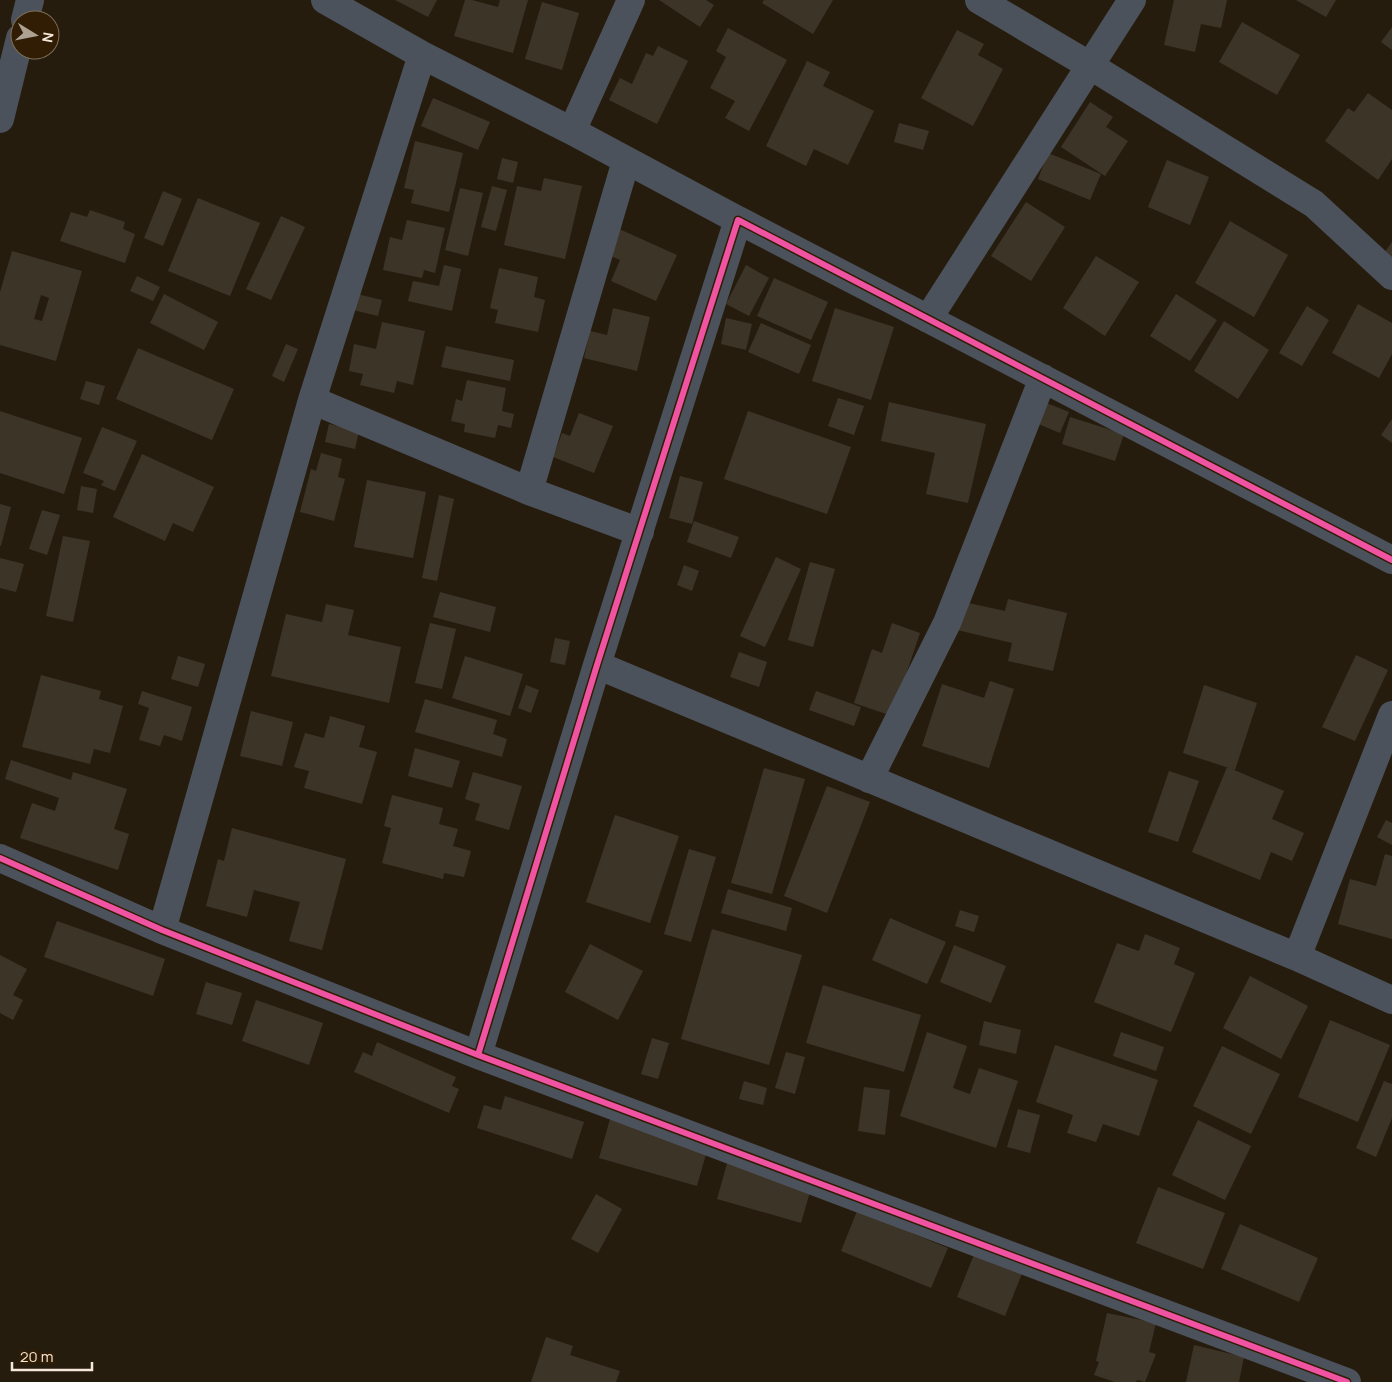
<svg xmlns="http://www.w3.org/2000/svg" width="1392" height="1382" font-family="Manrope,sans-serif">
	<style>
		.building { fill: #3d3428; fill-rule: evenodd }
		.lines { fill: none; stroke-linecap: round; stroke-linejoin: round }
		.street { stroke: #4b525b; stroke-width: 28 }
		.cycleway-casing { stroke: #301d03; stroke-width: 9 }
		.cycleway { stroke: #f153a3; stroke-width: 6 }
	</style>
	<rect width="100%" height="100%" fill="#261c0e"/>
	<path class="building" d="M395 0H437L428 17Z
		M465 0H472L498 7 500 0H528L513 53 454 36Z
		M659 0H706L714 5 700 27Z
		M764 0H833L813 34 762 3Z
		M1174 0H1227L1221 28 1201 24 1195 52 1164 45Z
		M1296 0H1336L1326 17Z
		M542 2 579 13 562 70 525 59Z
		M1242 22 1300 55 1277 95 1219 62Z
		M1392 27V50L1381 42Z
		M728 28 787 60 749 131 725 118 735 101 710 88 726 57 716 51Z
		M957 30 984 44 978 55 1003 69 973 126 921 98Z
		M658 46 688 61 657 124 609 100 620 78 632 84 646 53 653 56Z
		M807 61 830 72 823 86 874 111 848 165 814 149 806 166 766 146Z
		M1368 93 1392 110V159L1378 180 1325 141 1348 108 1354 112Z
		M433 98 490 122 478 150 421 126Z
		M1090 102 1113 117 1106 127 1128 141 1105 176 1061 147Z
		M899 123 929 131 923 150 894 142Z
		M415 141 463 153 449 212 411 203 414 190 404 188Z
		M1048 153 1101 174 1090 200 1038 179Z
		M502 158 518 162 513 183 497 179Z
		M1167 160 1209 177 1190 225 1148 207Z
		M544 178 582 186 565 259 504 245 517 186 541 191Z
		M492 186 507 190 496 231 481 227Z
		M460 188 483 193 468 256 445 250Z
		M163 191 182 199 163 246 144 238Z
		M198 198 260 223 230 296 168 271Z
		M1026 202 1065 227 1031 281 991 256Z
		M90 210 125 222 123 229 135 234 125 263 60 241 71 212 87 217Z
		M281 216 305 227 271 300 246 289Z
		M407 220 445 228 435 273 424 270 422 278 383 270 390 237 402 240Z
		M1230 221 1288 255 1254 317 1195 283Z
		M617 228 677 255 656 301 611 281 620 260 606 254Z
		M1392 242V270L1379 260Z
		M12 251 82 271 56 361 0 345V292ZM41 295 49 298 42 321 34 319Z
		M1096 256 1139 282 1105 336 1063 308Z
		M444 265 461 269 452 311 408 301 413 281 439 286Z
		M746 265 769 278 749 316 726 304Z
		M499 268 538 277 534 297 545 300 538 332 495 323 498 310 490 308Z
		M137 276 160 287 153 301 130 291Z
		M774 278 828 302 811 340 757 316Z
		M164 294 218 322 204 350 150 323Z
		M357 294 382 300 378 316 353 310Z
		M1176 294 1217 320 1190 361 1150 336Z
		M1358 304 1392 323V354L1379 378 1332 353Z
		M1307 306 1329 320 1302 366 1279 353Z
		M613 308 650 317 637 371 584 358 590 331 607 335Z
		M835 308 894 327 871 400 812 381Z
		M726 318 752 324 746 350 721 344Z
		M1224 321 1269 350 1238 399 1194 371Z
		M382 322 425 331 413 385 397 381 394 393 360 385 363 374 349 371 354 344 376 349Z
		M761 323 811 345 799 374 748 352Z
		M286 344 298 349 284 382 272 376Z
		M446 346 514 360 510 381 441 367Z
		M138 348 234 389 212 440 116 399Z
		M467 380 506 388 502 411 514 414 511 428 498 425 495 438 464 432 465 424 451 421 456 399 462 401Z
		M86 381 105 386 99 405 80 399Z
		M838 398 864 406 854 435 828 426Z
		M1039 400 1069 412 1060 433 1031 421Z
		M889 402 986 424 968 503 926 494 935 453 881 441Z
		M0 411 82 438 64 494 0 473Z
		M748 411 851 447 827 514 724 479Z
		M579 413 613 426 594 473 553 457 562 433 570 436Z
		M1070 417 1124 434 1115 461 1062 444Z
		M1392 419V443L1381 435Z
		M329 424 359 431 355 449 325 442Z
		M102 427 137 441 115 491 101 485 104 481 83 473Z
		M321 453 342 459 338 477 345 479 334 521 300 512 311 469 316 471Z
		M142 454 214 487 193 532 173 523 165 541 113 517Z
		M680 476 703 482 692 524 669 518Z
		M367 480 426 492 413 558 354 547Z
		M81 486 97 489 93 513 77 510Z
		M439 495 454 499 437 581 422 578Z
		M0 504 11 507 1 546H0Z
		M42 510 60 515 47 555 29 549Z
		M694 521 739 537 731 558 687 542Z
		M63 536 90 541 73 622 46 616Z
		M776 557 801 569 765 647 740 636Z
		M0 558 24 564 16 592 0 588Z
		M810 562 835 569 813 647 788 640Z
		M684 565 699 571 692 591 677 585Z
		M440 592 496 607 490 632 433 617Z
		M1008 599 1067 613 1053 671 1008 661 1012 643 957 630 964 602 1005 611Z
		M326 604 354 610 348 635 401 647 389 703 271 676 286 614 322 622Z
		M430 623 456 629 442 689 415 683Z
		M892 623 920 633 892 716 854 703 872 649 882 653Z
		M555 638 570 641 565 665 550 662Z
		M739 652 767 662 759 687 730 677Z
		M1356 655 1388 670 1355 741 1322 727Z
		M178 656 205 664 198 687 171 679Z
		M465 656 523 674 510 716 452 698Z
		M41 675 101 691 99 699 123 706 110 753 94 749 90 764 22 747Z
		M990 681 1014 689 989 768 922 746 942 684 984 698Z
		M526 685 539 690 531 713 518 708Z
		M1204 685 1257 703 1235 770 1183 753Z
		M142 691 192 707 182 741 164 735 160 746 139 740 149 708 138 704Z
		M816 691 861 707 854 726 809 710Z
		M425 699 497 720 493 734 507 739 502 757 415 732Z
		M251 711 293 722 282 766 240 756Z
		M330 716 365 726 359 747 377 752 362 804 304 788 309 771 294 767 305 733 324 738Z
		M415 748 460 761 452 788 408 776Z
		M11 760 71 780 73 772 127 789 114 829 129 834 118 870 20 838 32 803 55 811 59 798 5 779Z
		M1227 767 1284 791 1272 819 1304 833 1292 861 1271 852 1260 880 1192 852Z
		M764 768 805 779 772 894 731 883Z
		M1169 771 1199 781 1178 842 1148 832Z
		M473 772 522 786 509 830 475 820 480 804 465 799Z
		M827 786 870 802 827 913 784 896Z
		M392 795 443 808 439 824 458 829 453 846 471 851 464 877 444 873 443 879 382 863 391 828 384 826Z
		M615 815 679 836 650 923 586 902Z
		M1386 820 1392 823V845L1377 837Z
		M232 828 346 859 322 950 289 941 300 902 254 890 247 917 206 906 218 859 224 861Z
		M689 849 716 857 691 942 664 934Z
		M1385 854 1392 856V939L1338 924 1350 879 1376 886Z
		M728 889 792 908 786 931 721 913Z
		M960 910 979 916 974 932 955 926Z
		M890 918 946 942 927 984 872 960Z
		M57 921 165 959 153 996 44 957Z
		M712 929 802 955 769 1065 681 1039Z
		M1145 934 1180 948 1174 964 1195 973 1171 1032 1094 1002 1117 943 1139 951Z
		M590 944 643 971 618 1020 565 992Z
		M954 945 1006 966 991 1003 940 982Z
		M0 955 27 969 13 995 23 1000 13 1020 0 1013Z
		M1250 976 1308 1006 1281 1059 1223 1028Z
		M206 982 242 993 232 1025 196 1014Z
		M823 985 921 1015 904 1072 806 1043Z
		M256 1000 323 1023 309 1065 242 1041Z
		M1330 1020 1390 1045 1358 1122 1298 1097Z
		M984 1021 1021 1030 1016 1054 979 1045Z
		M927 1032 967 1046 953 1088 970 1094 979 1068 1018 1081 996 1148 900 1116Z
		M1121 1032 1164 1047 1156 1071 1113 1056Z
		M652 1038 669 1043 658 1079 641 1074Z
		M377 1042 456 1077 452 1086 459 1089 449 1113 354 1072 363 1052 372 1056Z
		M1055 1045 1158 1080 1139 1136 1103 1124 1096 1142 1067 1133 1073 1115 1036 1102Z
		M1222 1046 1280 1074 1251 1134 1193 1106Z
		M786 1052 805 1057 795 1094 775 1088Z
		M744 1081 767 1088 763 1105 739 1099Z
		M1384 1081 1392 1084V1118L1376 1157 1356 1148Z
		M864 1087 890 1090 885 1135 858 1131Z
		M505 1096 584 1122 572 1159 477 1128 484 1105 501 1110Z
		M1018 1109 1040 1115 1030 1153 1007 1147Z
		M610 1119 708 1147 697 1186 599 1158Z
		M1198 1120 1251 1146 1225 1200 1172 1175Z
		M728 1160 812 1185 801 1223 717 1199Z
		M1158 1187 1225 1213 1203 1269 1136 1243Z
		M596 1194 622 1209 598 1253 571 1239Z
		M857 1211 948 1248 931 1288 841 1251Z
		M1240 1224 1318 1258 1299 1302 1221 1269Z
		M975 1252 1023 1271 1005 1316 957 1297Z
		M1107 1313 1156 1323 1149 1352 1156 1354 1145 1382 1137 1380 1136 1382H1115L1094 1375 1099 1362 1096 1361Z
		M546 1337 573 1346 570 1355 620 1371 616 1382H531Z
		M1194 1345 1244 1357 1239 1382H1186Z"/>
	<g class="lines">
		<path class="street" d="M325 0 422 55 572 131 738 220
			M979 0 1089 65 1314 204 1392 276
			M25 20 30 0
			M0 119 20 38
			M572 131 631 0
			M928 319 1132 0
			M312 400 529 491 640 532
			M529 491 626 161
			M597 665 1297 957 1392 1000
			M869 779 947 623 1043 378
			M0 858 162 930 478 1055 1347 1382
			M162 930 312 400 422 55
			M1297 957 1392 715
			M478 1055 597 665 738 220 1392 560"/>
		<g class="cycleway-casing">
			<path id="cycleway" d="M0 858 162 930 478 1055 1347 1382
				M478 1055 597 665 738 220 1392 560"/>
		</g>
		<use href="#cycleway" class="cycleway"/>
	</g>
	<g transform="translate(35 35) rotate(100)"><circle r="24" fill="#301d03" stroke="#7f6e59"/>
	<path d="M0-4L9 19L0 12L-9 19Z" fill="#ada192"/>
	<text y="-8" font-size="14" font-weight="bold" text-anchor="middle" fill="#f5e8d9">N</text>
	</g>
	<path d="M12 1362v8h80v-8" fill="none" stroke="#f5e8d9" stroke-width="2.5"/>
	<text x="20" y="1362" font-size="15" fill="#f5e8d9" stroke="#301d03" stroke-width="4" paint-order="stroke">20 m</text>
</svg>
